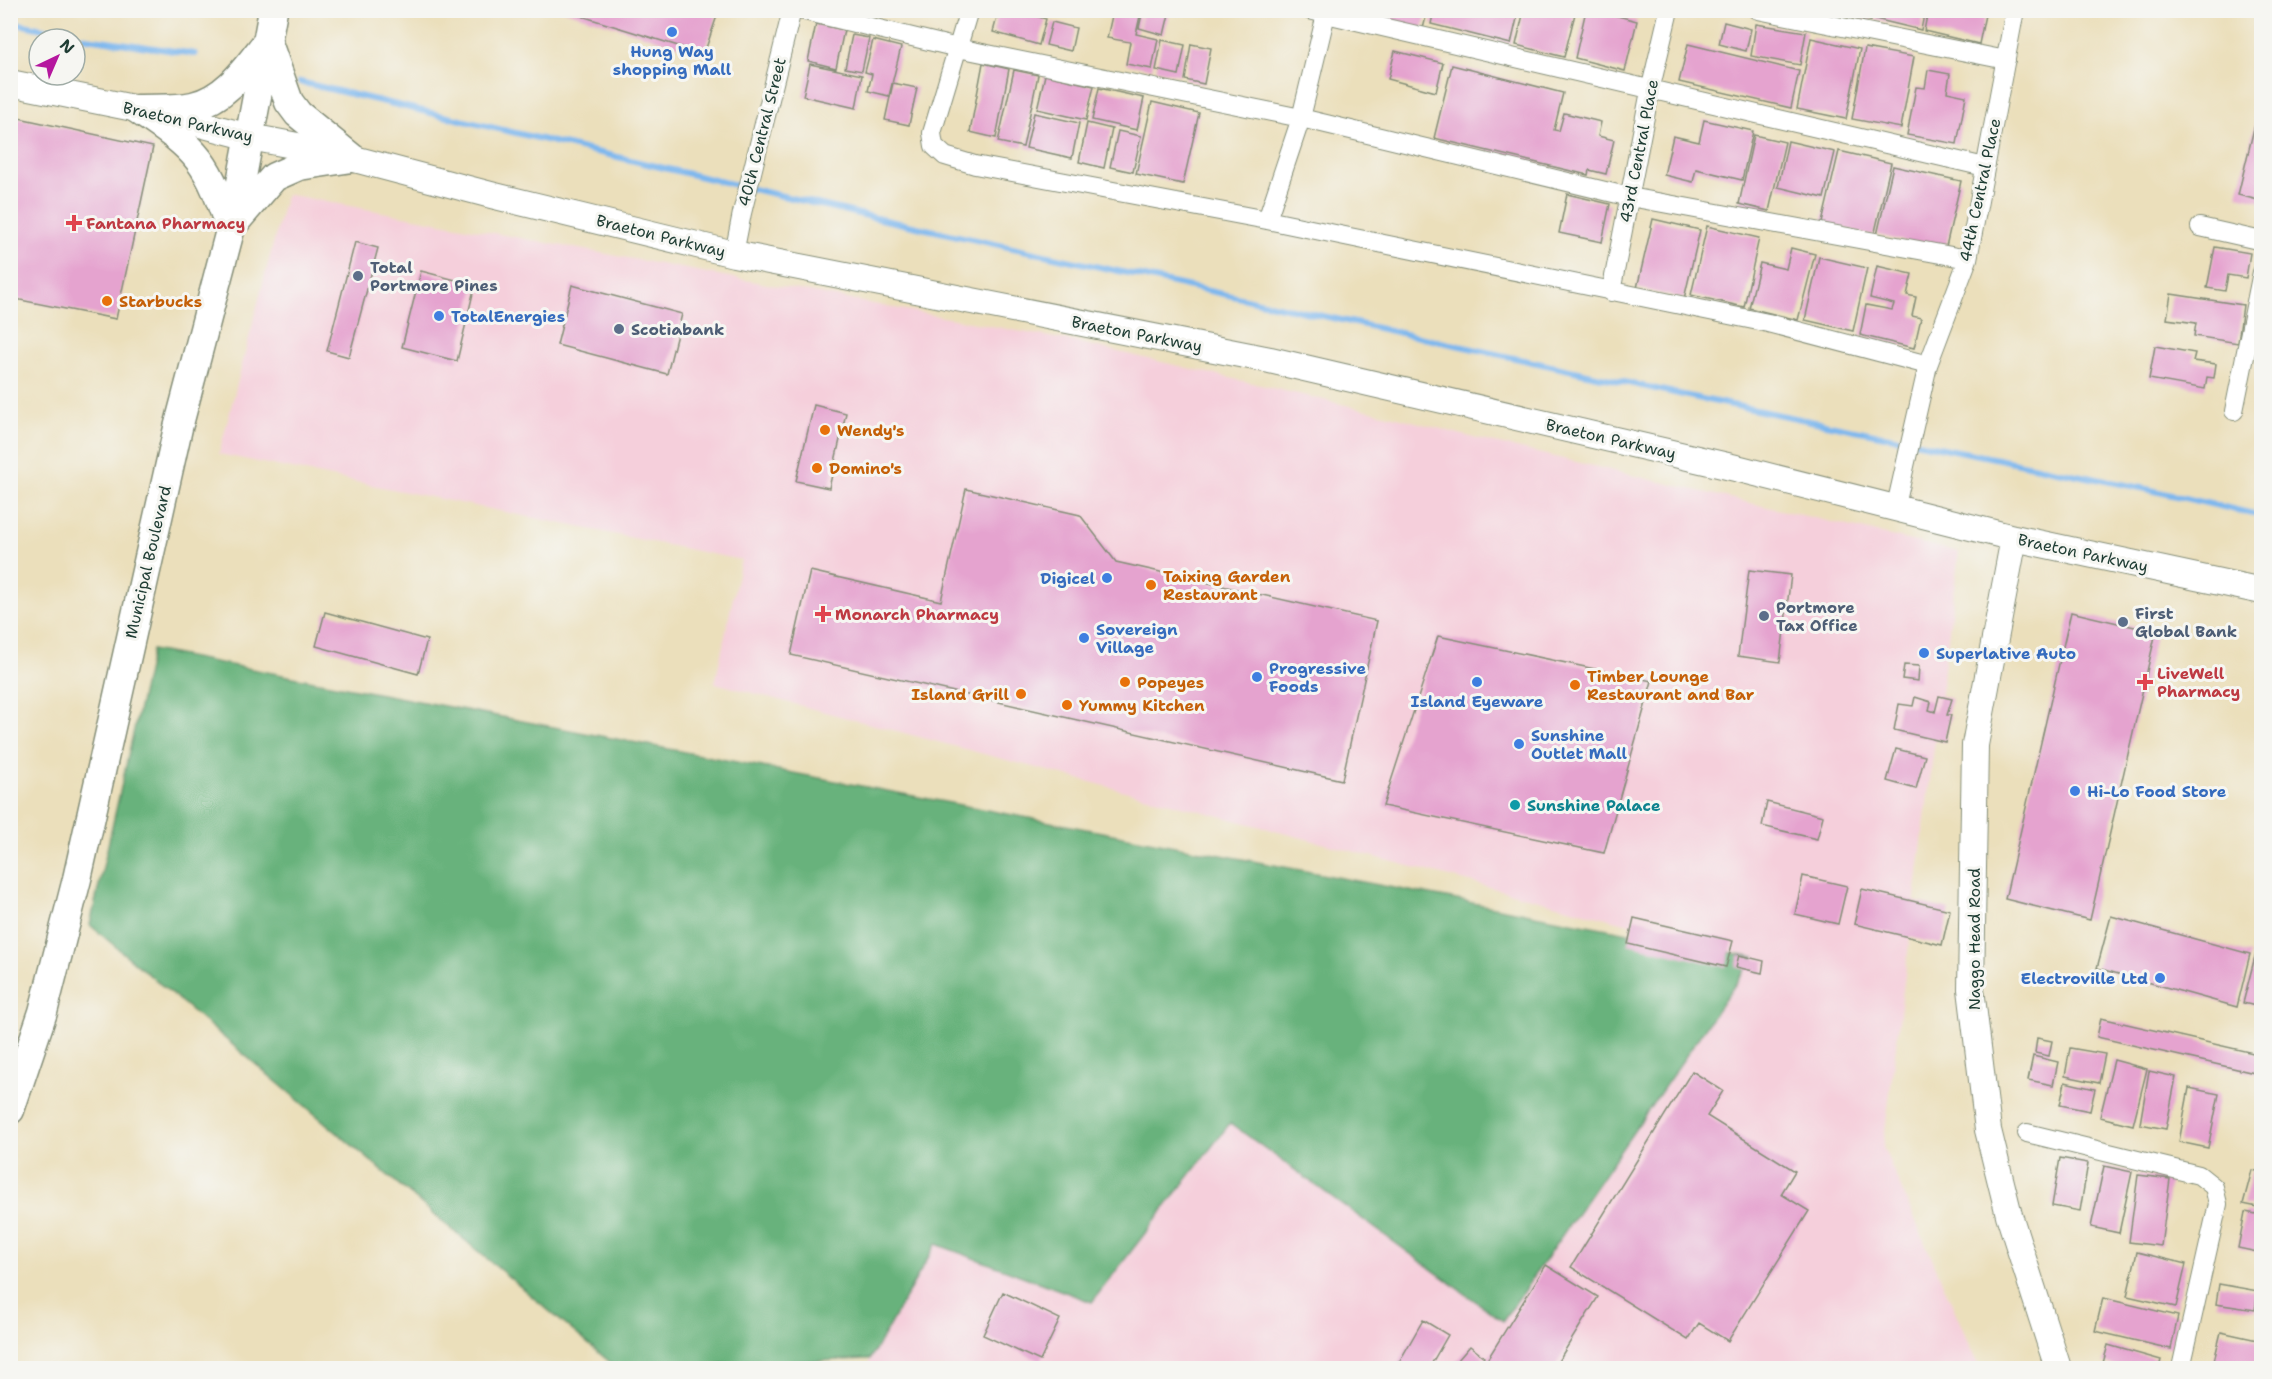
<svg xmlns="http://www.w3.org/2000/svg" width="2272" height="1379" font-family="'Shantell Sans',sans-serif">
	<style>
		.built { fill: #f5cfdb }
		.forest { fill: #67b27c; stroke: #437858; stroke-width: 1.5 }
		.lines { fill: none; stroke-linecap: round; stroke-linejoin: round }
		.stream { stroke: #7db7ee; stroke-width: 6 }
		.building { fill: #e5a3cf }
		.street-casing { stroke: #858e78; stroke-width: 20 }
		.secondary-casing { stroke: #858e78; stroke-width: 28 }
		.primary-casing { stroke: #858e78; stroke-width: 31 }
		.street { stroke: #fff; stroke-width: 18 }
		.secondary { stroke: #fff; stroke-width: 26 }
		.primary { stroke: #fff; stroke-width: 28 }
		.shop-dot { fill: #3f7fe0; stroke: #f6f6f2; stroke-width: 2 }
		.health-dot { fill: #e0444e; stroke: #f6f6f2; stroke-width: 2 }
		.service-dot { fill: #5c6f8a; stroke: #f6f6f2; stroke-width: 2 }
		.food-dot { fill: #e8710a; stroke: #f6f6f2; stroke-width: 2 }
		.culture-dot { fill: #0f9aa8; stroke: #f6f6f2; stroke-width: 2 }
		.labels { text-anchor: middle; dominant-baseline: central; stroke-width: 6; stroke-linejoin: round; paint-order: stroke }
		.shop-label { font-size: 16px; font-weight: bold; fill: #366cbe; stroke: #f6f6f2; text-anchor: start }
		.street-label { font-size: 16px; fill: #1f3d34; stroke: #f6f6f2 }
		.health-label { font-size: 16px; font-weight: bold; fill: #be3a42; stroke: #f6f6f2; text-anchor: start }
		.service-label { font-size: 16px; font-weight: bold; fill: #4e5e75; stroke: #f6f6f2; text-anchor: start }
		.food-label { font-size: 16px; font-weight: bold; fill: #c56008; stroke: #f6f6f2; text-anchor: start }
		.culture-label { font-size: 16px; font-weight: bold; fill: #0d838f; stroke: #f6f6f2; text-anchor: start }
	</style>
	<rect width="100%" height="100%" fill="#f6f6f2"/>
	<filter id="ink" filterUnits="userSpaceOnUse"><feTurbulence type="fractalNoise" baseFrequency=".0167" numOctaves="2"/><feDisplacementMap in="SourceGraphic" scale="12" xChannelSelector="R" yChannelSelector="G"/><feConvolveMatrix kernelMatrix="1 2 1 2 8 2 1 2 1" color-interpolation-filters="sRGB"/></filter>
	<filter id="wash" filterUnits="userSpaceOnUse"><feTurbulence type="fractalNoise" baseFrequency=".008" numOctaves="4" result="noise"/><feDisplacementMap in="SourceGraphic" scale="24" xChannelSelector="R" yChannelSelector="G"/><feGaussianBlur stdDeviation="1.35" result="paint"/><feColorMatrix in="noise" values="0 0 0 0 0 0 0 0 0 0 0 0 0 0 0 0 0 1.4 0 .05"/><feComposite in="paint" operator="in"/></filter>
	<g filter="url(#wash)">
		<rect width="100%" height="100%" fill="#ebdfbb"/>
		<path class="built" d="M286 194 1076 342 1401 418 1474 438 1959 552 1883 1147 1980 1368H867L870 1359 936 1244 1092 1302 1230 1123 1503 1321 1754 957 715 683 741 560 219 454Z"/>
		<path class="forest" d="M152 650 1754 957 1503 1321 1230 1123 1092 1302 936 1244 870 1359 617 1368 90 925Z"/>
		<g class="lines">
			<path class="stream" d="M10 22 80 37 195 54
				M300 82 876 218 1697 398 2146 489 2262 516"/>
		</g>
		<g id="blocks">
			<path class="building" d="M562 10H719L704 54Z
				M889 10H930L928 20Z
				M999 10H1015L1046 19 1039 45 993 32Z
				M1143 10H1170L1164 35 1139 28Z
				M1376 10H1428L1422 32 1373 20Z
				M1434 10H1519L1511 44 1431 24Z
				M1524 10H1576L1564 57 1516 45Z
				M1586 10H1595L1637 21 1625 71 1575 58Z
				M1845 10H1873L1871 21 1844 15Z
				M1877 10H1925L1921 30 1875 19Z
				M1928 10H1986L1979 44 1924 31Z
				M1113 11 1140 16 1136 34 1158 39 1152 69 1126 64 1130 42 1107 38Z
				M1052 22 1076 28 1071 51 1046 45Z
				M1724 22 1751 29 1746 51 1719 44Z
				M816 24 844 30 836 68 808 61Z
				M1756 24 1806 32 1800 65 1751 56Z
				M852 35 869 38 862 71 845 68Z
				M1811 38 1860 49 1846 119 1797 109Z
				M873 40 901 47 889 96 868 91 872 74 865 72Z
				M1162 40 1185 45 1179 75 1156 70Z
				M1191 44 1211 48 1204 84 1185 80Z
				M1688 44 1799 71 1791 108 1679 82Z
				M1865 48 1914 57 1901 128 1852 119Z
				M1395 51 1443 63 1436 92 1388 79Z
				M983 63 1009 69 996 138 970 132Z
				M810 64 862 75 856 108 803 96Z
				M1452 65 1563 93 1554 130 1559 131 1564 113 1601 122 1598 136 1614 140 1606 174 1589 170 1588 175 1434 138Z
				M1014 70 1038 75 1023 147 998 142Z
				M1928 70 1950 74 1947 92 1966 96 1957 144 1907 135 1916 87 1925 88Z
				M1045 75 1094 86 1086 120 1037 109Z
				M893 83 917 88 909 125 885 120Z
				M1099 88 1144 98 1137 130 1092 120Z
				M1152 102 1199 113 1183 184 1136 174Z
				M1034 113 1079 123 1072 158 1026 148Z
				M10 116 153 147 116 319 10 298Z
				M1704 120 1753 131 1742 180 1696 169 1693 182 1664 175 1673 136 1699 142Z
				M2256 120 2262 122V201L2238 195Z
				M1087 123 1112 129 1104 168 1079 162Z
				M1118 131 1141 136 1133 172 1110 167Z
				M1754 135 1785 142 1769 211 1739 204Z
				M1788 141 1835 152 1824 198 1778 187Z
				M1839 151 1891 163 1874 236 1822 223Z
				M1893 166 1961 181 1945 251 1877 235Z
				M1567 194 1610 204 1602 242 1559 233Z
				M1653 219 1700 230 1684 299 1637 288Z
				M1707 226 1759 238 1744 307 1691 295Z
				M355 242 378 248 349 357 327 351Z
				M2215 247 2250 253 2246 278 2228 275 2225 291 2207 288Z
				M1791 248 1815 254 1798 320 1749 308 1760 263 1786 269Z
				M1819 257 1867 268 1853 331 1805 320Z
				M1877 266 1912 274 1907 295 1916 297 1912 316 1921 318 1914 348 1860 335 1866 305 1892 310 1894 304 1870 298Z
				M421 271 475 285 457 361 402 347Z
				M572 285 682 314 667 374 557 345Z
				M2171 294 2243 305 2238 343 2194 336 2196 323 2167 319Z
				M2155 346 2195 353 2193 361 2216 364 2214 378 2207 377 2205 389 2149 379Z
				M814 405 846 413 829 488 796 481Z
				M966 489 1080 515 1116 562 1377 621 1342 780 791 655 810 571 941 601Z
				M1749 570 1791 575 1780 662 1738 656Z
				M325 612 427 640 418 674 316 646Z
				M2071 612 2156 632 2090 920 2005 899Z
				M1438 636 1652 681 1604 853 1383 806Z
				M1904 665 1919 666 1918 681 1902 679Z
				M1939 696 1952 699 1947 715H1951L1945 742 1894 730 1899 704 1913 706 1915 697 1931 702 1929 710 1935 712Z
				M1896 749 1925 756 1916 789 1887 781Z
				M1767 802 1823 816 1817 839 1762 826Z
				M1803 876 1847 886 1838 924 1795 914Z
				M1862 889 1950 910 1942 945 1854 924Z
				M2111 916 2250 954 2237 1007 2097 968Z
				M1634 918 1733 941 1726 967 1628 944Z
				M2259 941 2262 942 2260 1007 2243 1003Z
				M1739 955 1764 961 1762 973 1736 967Z
				M2101 1018 2262 1055 2259 1074 2097 1037Z
				M2037 1038 2052 1041 2049 1056 2035 1053Z
				M2070 1048 2105 1054 2099 1083 2065 1076Z
				M2033 1056 2058 1062 2053 1085 2028 1080Z
				M2114 1060 2147 1069 2133 1125 2100 1117Z
				M1692 1071 1723 1091 1707 1116 1795 1171 1781 1194 1809 1211 1728 1341 1699 1323 1688 1340 1571 1267Z
				M2149 1071 2176 1077 2166 1129 2140 1124Z
				M2065 1082 2095 1089 2090 1111 2060 1105Z
				M2189 1088 2219 1094 2208 1148 2179 1142Z
				M2060 1158 2088 1163 2080 1211 2052 1206Z
				M2104 1166 2132 1172 2119 1233 2091 1227Z
				M2252 1170 2262 1172V1208L2243 1204Z
				M2138 1175 2170 1179 2161 1246 2129 1242Z
				M2245 1212 2262 1215V1253L2238 1248Z
				M2137 1252 2186 1264 2176 1307 2127 1296Z
				M1546 1265 1598 1297 1554 1368H1482Z
				M2219 1284 2258 1291 2255 1310 2216 1304Z
				M1003 1292 1060 1319 1040 1361 983 1335Z
				M2103 1298 2178 1316 2171 1349 2095 1331Z
				M1423 1320 1448 1335 1429 1368H1405L1398 1364Z
				M2221 1332 2262 1341V1368H2227L2213 1365Z
				M2108 1345 2161 1360 2159 1368H2125L2103 1363Z
				M1470 1346 1484 1357 1474 1368H1451Z"/>
		</g>
	</g>
	<g filter="url(#ink)">
		<use href="#blocks" fill-opacity="0" stroke="#858e78" stroke-width="1.5"/>
		<g class="lines">
			<g class="street-casing">
				<path id="street" d="M800 10 958 48 1301 118 1630 197 1968 259
					M969 10 932 133 934 146 945 156 975 165 1267 220 1768 323 1928 365
					M1309 10 1985 167
					M1758 10 2006 60
					M1267 220 1301 118 1327 10
					M2200 227 2262 241
					M734 254 742 213 792 10
					M1611 292 1650 91 1669 10
					M2234 411 2262 272
					M1895 510 1928 365 1968 259 2015 10
					M2027 1133 2199 1175 2214 1187 2218 1204 2181 1368"/>
			</g>
			<g class="secondary-casing">
				<path id="secondary" d="M10 83 153 112 250 137 324 151 491 195 734 254 1270 360 1740 469 2014 538 2262 591
					M2014 538 1975 745 1971 989 1988 1130 2009 1215 2058 1368"/>
			</g>
			<g class="primary-casing">
				<path id="primary" d="M268 43 289 102 298 114 352 158
					M137 109C155 108 176 110 193 106 226 99 247 67 266 43
					M137 109C158 124 183 139 199 160 214 180 222 205 230 228
					M236 221 274 177 299 166 352 158
					M10 1110 43 1012 77 879 178 428 237 204 273 10"/>
			</g>
			<use href="#street" class="street"/>
			<use href="#secondary" class="secondary"/>
			<use href="#primary" class="primary"/>
		</g>
	</g>
	<g class="shop-dot">
		<circle cx="672" cy="32" r="6"/>
		<circle cx="439" cy="316" r="6"/>
		<circle cx="1107" cy="578" r="6"/>
		<circle cx="1084" cy="638" r="6"/>
		<circle cx="1924" cy="653" r="6"/>
		<circle cx="1257" cy="677" r="6"/>
		<circle cx="1477" cy="682" r="6"/>
		<circle cx="1519" cy="744" r="6"/>
		<circle cx="2075" cy="791" r="6"/>
		<circle cx="2160" cy="978" r="6"/>
	</g>
	<g class="health-dot">
		<path d="M71 214h6v6h6v6h-6v6h-6v-6h-6v-6h6z"/>
		<path d="M820 605h6v6h6v6h-6v6h-6v-6h-6v-6h6z"/>
		<path d="M2142 673h6v6h6v6h-6v6h-6v-6h-6v-6h6z"/>
	</g>
	<g class="service-dot">
		<circle cx="358" cy="276" r="6"/>
		<circle cx="619" cy="329" r="6"/>
		<circle cx="1764" cy="616" r="6"/>
		<circle cx="2123" cy="622" r="6"/>
	</g>
	<g class="food-dot">
		<circle cx="107" cy="301" r="6"/>
		<circle cx="825" cy="430" r="6"/>
		<circle cx="817" cy="468" r="6"/>
		<circle cx="1151" cy="585" r="6"/>
		<circle cx="1125" cy="682" r="6"/>
		<circle cx="1575" cy="685" r="6"/>
		<circle cx="1021" cy="694" r="6"/>
		<circle cx="1067" cy="705" r="6"/>
	</g>
	<circle class="culture-dot" cx="1515" cy="805" r="6"/>
	<g class="labels">
		<g class="shop-label">
			<text x="672" y="51" text-anchor="middle">Hung Way<tspan x="672" dy="18">shopping Mall</tspan></text>
			<text x="451" y="316">TotalEnergies</text>
			<text x="1095" y="578" text-anchor="end">Digicel</text>
			<text x="1096" y="629">Sovereign<tspan x="1096" dy="18">Village</tspan></text>
			<text x="1936" y="653">Superlative Auto</text>
			<text x="1269" y="668">Progressive<tspan x="1269" dy="18">Foods</tspan></text>
			<text x="1477" y="701" text-anchor="middle">Island Eyeware</text>
			<text x="1531" y="735">Sunshine<tspan x="1531" dy="18">Outlet Mall</tspan></text>
			<text x="2087" y="791">Hi-Lo Food Store</text>
			<text x="2148" y="978" text-anchor="end">Electroville Ltd</text>
		</g>
		<g class="street-label">
			<text transform="translate(188 122) rotate(13)">Braeton Parkway</text>
			<text transform="translate(762 132) rotate(-76)">40th Central Street</text>
			<text transform="translate(1639 151) rotate(-79)">43rd Central Place</text>
			<text transform="translate(1980 190) rotate(-78)">44th Central Place</text>
			<text transform="translate(661 236) rotate(14)">Braeton Parkway</text>
			<text transform="translate(1137 334) rotate(11)">Braeton Parkway</text>
			<text transform="translate(1611 439) rotate(13)">Braeton Parkway</text>
			<text transform="translate(2083 553) rotate(12)">Braeton Parkway</text>
			<text transform="translate(148 562) rotate(-77)">Municipal Boulevard</text>
			<text transform="translate(1974 939) rotate(-90)">Naggo Head Road</text>
		</g>
		<g class="health-label">
			<text x="86" y="223">Fantana Pharmacy</text>
			<text x="835" y="614">Monarch Pharmacy</text>
			<text x="2157" y="673">LiveWell<tspan x="2157" dy="18">Pharmacy</tspan></text>
		</g>
		<g class="service-label">
			<text x="370" y="267">Total<tspan x="370" dy="18">Portmore Pines</tspan></text>
			<text x="631" y="329">Scotiabank</text>
			<text x="1776" y="607">Portmore<tspan x="1776" dy="18">Tax Office</tspan></text>
			<text x="2135" y="613">First<tspan x="2135" dy="18">Global Bank</tspan></text>
		</g>
		<g class="food-label">
			<text x="119" y="301">Starbucks</text>
			<text x="837" y="430">Wendy's</text>
			<text x="829" y="468">Domino's</text>
			<text x="1163" y="576">Taixing Garden<tspan x="1163" dy="18">Restaurant</tspan></text>
			<text x="1587" y="676">Timber Lounge<tspan x="1587" dy="18">Restaurant and Bar</tspan></text>
			<text x="1137" y="682">Popeyes</text>
			<text x="1009" y="694" text-anchor="end">Island Grill</text>
			<text x="1079" y="705">Yummy Kitchen</text>
		</g>
		<g class="culture-label">
			<text x="1527" y="805">Sunshine Palace</text>
		</g>
	</g>
	<rect width="2272" height="1379" fill="none" stroke="#f6f6f2" stroke-width="36"/>
	<g transform="translate(57 57) rotate(44)"><circle r="28" fill="#f6f6f2" stroke="#a0aca6" stroke-width="1.5"/>
	<path d="M0-4.5L10 22L0 15L-10 22Z" fill="#b5179e"/>
	<text y="-9" font-size="16" font-weight="bold" text-anchor="middle" fill="#1f3d34">N</text>
	</g>
</svg>
